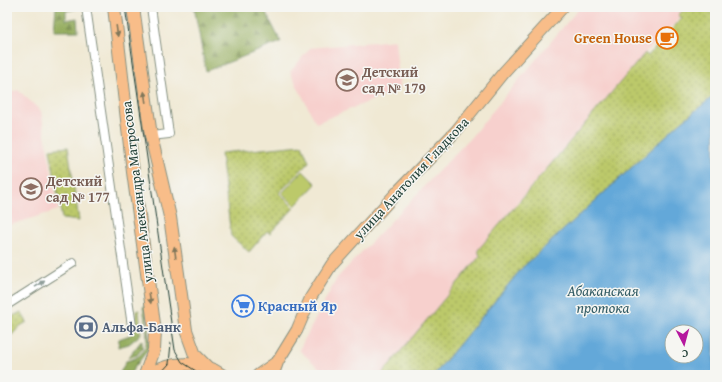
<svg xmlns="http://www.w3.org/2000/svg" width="722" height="382" font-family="'Gentium Book Plus',serif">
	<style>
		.built { fill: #f7d0cd }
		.grass { fill: url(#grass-tufts); stroke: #6e8350 }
		.forest { fill: url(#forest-firs); stroke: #5a754a }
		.park { fill: url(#park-dots); stroke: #6e8350 }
		.garden { fill: #bcc96b; stroke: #6e8350 }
		.water { fill: #64a8d9; stroke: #427286; fill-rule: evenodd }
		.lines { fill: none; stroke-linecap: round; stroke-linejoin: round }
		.minor-casing { stroke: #889384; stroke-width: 10 }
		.major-casing { stroke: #889384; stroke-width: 13 }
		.highway-casing { stroke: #889384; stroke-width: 14 }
		.minor { stroke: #fff; stroke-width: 8 }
		.major { stroke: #f8bd89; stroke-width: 11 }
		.highway { stroke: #f8bd89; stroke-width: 12 }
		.tram { stroke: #1f3d34; stroke-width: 1 }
		.oneway { fill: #81775a }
		.oneway2 { fill: #8f9e9a }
		.labels { text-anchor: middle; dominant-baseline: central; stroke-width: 3; stroke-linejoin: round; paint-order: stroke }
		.food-label { font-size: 14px; font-weight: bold; fill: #c56008; stroke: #f6f6f2; text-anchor: end }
		.education-label { font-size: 14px; font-weight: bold; fill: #785e54; stroke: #f6f6f2; text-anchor: start }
		.street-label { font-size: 14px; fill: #1f3d34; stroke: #f6f6f2 }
		.shop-label { font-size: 14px; font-weight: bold; fill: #366cbe; stroke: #f6f6f2; text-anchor: start }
		.service-label { font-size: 14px; font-weight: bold; fill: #4e5e75; stroke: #f6f6f2; text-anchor: start }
		.water-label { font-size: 15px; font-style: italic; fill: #345d66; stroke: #f6f6f2 }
	</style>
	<defs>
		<pattern id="grass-tufts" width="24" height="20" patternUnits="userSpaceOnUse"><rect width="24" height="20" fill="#bcc96b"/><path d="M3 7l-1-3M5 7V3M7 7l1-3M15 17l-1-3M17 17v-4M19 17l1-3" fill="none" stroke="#98a459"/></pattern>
		<pattern id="forest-firs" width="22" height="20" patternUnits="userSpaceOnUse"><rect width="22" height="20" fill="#95ad5f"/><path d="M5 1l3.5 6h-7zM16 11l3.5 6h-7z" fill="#798e4f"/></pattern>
		<pattern id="park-dots" width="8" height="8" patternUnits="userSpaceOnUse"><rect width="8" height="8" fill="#bcc96b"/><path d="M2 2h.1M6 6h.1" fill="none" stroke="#98a459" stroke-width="1.8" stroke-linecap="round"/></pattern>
	</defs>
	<rect width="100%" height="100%" fill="#f6f6f2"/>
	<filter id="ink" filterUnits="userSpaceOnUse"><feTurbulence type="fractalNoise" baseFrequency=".025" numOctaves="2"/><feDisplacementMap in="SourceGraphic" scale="8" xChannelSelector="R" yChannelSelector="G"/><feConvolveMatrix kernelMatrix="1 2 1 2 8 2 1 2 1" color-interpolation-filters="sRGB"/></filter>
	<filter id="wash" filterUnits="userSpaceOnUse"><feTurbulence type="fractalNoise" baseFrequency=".012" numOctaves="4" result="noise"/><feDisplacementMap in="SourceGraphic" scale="16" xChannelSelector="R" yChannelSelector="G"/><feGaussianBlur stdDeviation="0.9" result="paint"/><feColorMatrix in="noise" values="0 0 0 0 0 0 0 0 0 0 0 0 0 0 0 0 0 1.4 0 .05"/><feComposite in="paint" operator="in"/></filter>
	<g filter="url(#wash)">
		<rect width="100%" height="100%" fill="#f0e9d4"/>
		<path class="built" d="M580 7H691L645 53 527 191 478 250 480 256 381 375H327L299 350 337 278 471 137Z
			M395 40 400 89 316 123 290 72 310 48Z
			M18 90 41 111 58 210 7 226V93Z"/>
		<path class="grass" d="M139 310 141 334 136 329V311Z"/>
		<path class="forest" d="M56 7H76V9L66 11V20L77 18 78 31H54Z
			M194 7H263L281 42 206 71Z
			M146 305 150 347 129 375H119L126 361C155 356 146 329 143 307Z
			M136 329 141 334 129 344 118 347 119 339 130 335Z
			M142 340V349L137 355 128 358Z"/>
		<path class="park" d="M687 7H715V95L680 123 522 268 434 375H381L480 256 478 250 645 53 648 56 682 18 678 15Z
			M302 145 309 162 279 193 294 208 270 233 267 231 249 252 231 236 221 153Z
			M68 147 79 221 62 219 50 149Z
			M21 312 27 322 20 326 12 335 7 332V319Z"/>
		<path class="garden" d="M303 171 316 184 295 206 282 193Z"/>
		<path class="water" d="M715 95 714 375H434L522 268 680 123ZM672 332H696V356H672Z"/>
	</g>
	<g filter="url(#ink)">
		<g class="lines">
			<g class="minor-casing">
				<path id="minor" d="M86 7 132 326
					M151 136 169 134 151 7
					M7 305 73 263"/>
			</g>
			<g class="major-casing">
				<path id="major" d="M258 375 278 361
					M273 375 278 361 297 330 311 297 332 264 399 190 456 131 503 73 563 7"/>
			</g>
			<g class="highway-casing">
				<path id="highway" d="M114 7 133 172 155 331 154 350 145 375
					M133 7 151 136 170 217 186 330 195 355 207 367
					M147 375C171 361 199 360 222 375"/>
			</g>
			<use href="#minor" class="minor"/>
			<use href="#major" class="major"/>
			<use href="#highway" class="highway"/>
			<path class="tram" d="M125 7 175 350 182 362 202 375
				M159 375 169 364 171 343
				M173 375H196"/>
		</g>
		<defs><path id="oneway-solid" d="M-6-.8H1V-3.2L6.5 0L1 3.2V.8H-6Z"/></defs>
		<g class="oneway">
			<use href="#oneway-solid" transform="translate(117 31) rotate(82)"/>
			<use href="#oneway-solid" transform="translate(145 97) rotate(-98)"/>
			<use href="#oneway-solid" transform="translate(175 252) rotate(-98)"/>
			<use href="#oneway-solid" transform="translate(150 298) rotate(81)"/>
		</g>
		<use class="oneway2" href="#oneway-solid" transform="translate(40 284) rotate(-32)"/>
	</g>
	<defs>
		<g id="cafe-ring" transform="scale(1.15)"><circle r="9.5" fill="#f6f6f2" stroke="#e8710a" stroke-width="1.5"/><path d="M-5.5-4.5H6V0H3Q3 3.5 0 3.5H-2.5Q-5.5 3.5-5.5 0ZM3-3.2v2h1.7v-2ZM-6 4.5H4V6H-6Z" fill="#e8710a"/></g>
		<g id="school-ring" transform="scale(1.15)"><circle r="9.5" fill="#f6f6f2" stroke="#8d6e63" stroke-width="1.5"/><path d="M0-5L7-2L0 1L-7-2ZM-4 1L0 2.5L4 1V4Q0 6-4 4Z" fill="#8d6e63"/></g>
		<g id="supermarket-ring" transform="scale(1.15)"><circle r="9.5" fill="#f6f6f2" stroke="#3f7fe0" stroke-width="1.5"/><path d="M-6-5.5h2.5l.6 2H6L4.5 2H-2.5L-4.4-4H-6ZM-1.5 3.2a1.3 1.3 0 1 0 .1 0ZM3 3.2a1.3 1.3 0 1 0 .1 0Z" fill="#3f7fe0"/></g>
		<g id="bank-ring" transform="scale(1.15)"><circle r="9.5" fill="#f6f6f2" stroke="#5c6f8a" stroke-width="1.5"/><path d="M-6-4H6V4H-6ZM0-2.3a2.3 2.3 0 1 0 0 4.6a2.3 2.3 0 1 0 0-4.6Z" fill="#5c6f8a"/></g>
	</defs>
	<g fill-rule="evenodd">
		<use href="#cafe-ring" x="667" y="38"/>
		<use href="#school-ring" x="347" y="80"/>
		<use href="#school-ring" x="31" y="189"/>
		<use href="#supermarket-ring" x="243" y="306"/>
		<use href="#bank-ring" x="86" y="327"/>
	</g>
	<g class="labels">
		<g class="food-label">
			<text x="652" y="38">Green House</text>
		</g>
		<g class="education-label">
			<text x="362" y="72">Детский<tspan x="362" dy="16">сад № 179</tspan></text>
			<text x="46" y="181">Детский<tspan x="46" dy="16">сад № 177</tspan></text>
		</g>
		<g class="street-label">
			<text transform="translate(411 178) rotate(-47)">улица Анатолия Гладкова</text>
			<text transform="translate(137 192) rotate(-97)">улица Александра Матросова</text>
		</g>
		<g class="shop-label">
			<text x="258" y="306">Красный Яр</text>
		</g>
		<g class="service-label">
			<text x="102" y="327">Альфа-Банк</text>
		</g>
		<g class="water-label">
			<text x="603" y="290">Абаканская<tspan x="603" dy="17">протока</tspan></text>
		</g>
	</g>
	<rect width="722" height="382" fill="none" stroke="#f6f6f2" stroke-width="24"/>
	<g transform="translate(684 344) rotate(174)"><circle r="19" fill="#f6f6f2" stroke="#a0aca6"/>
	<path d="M0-3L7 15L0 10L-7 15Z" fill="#b5179e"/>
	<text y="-6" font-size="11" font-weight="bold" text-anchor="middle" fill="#1f3d34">С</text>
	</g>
</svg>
